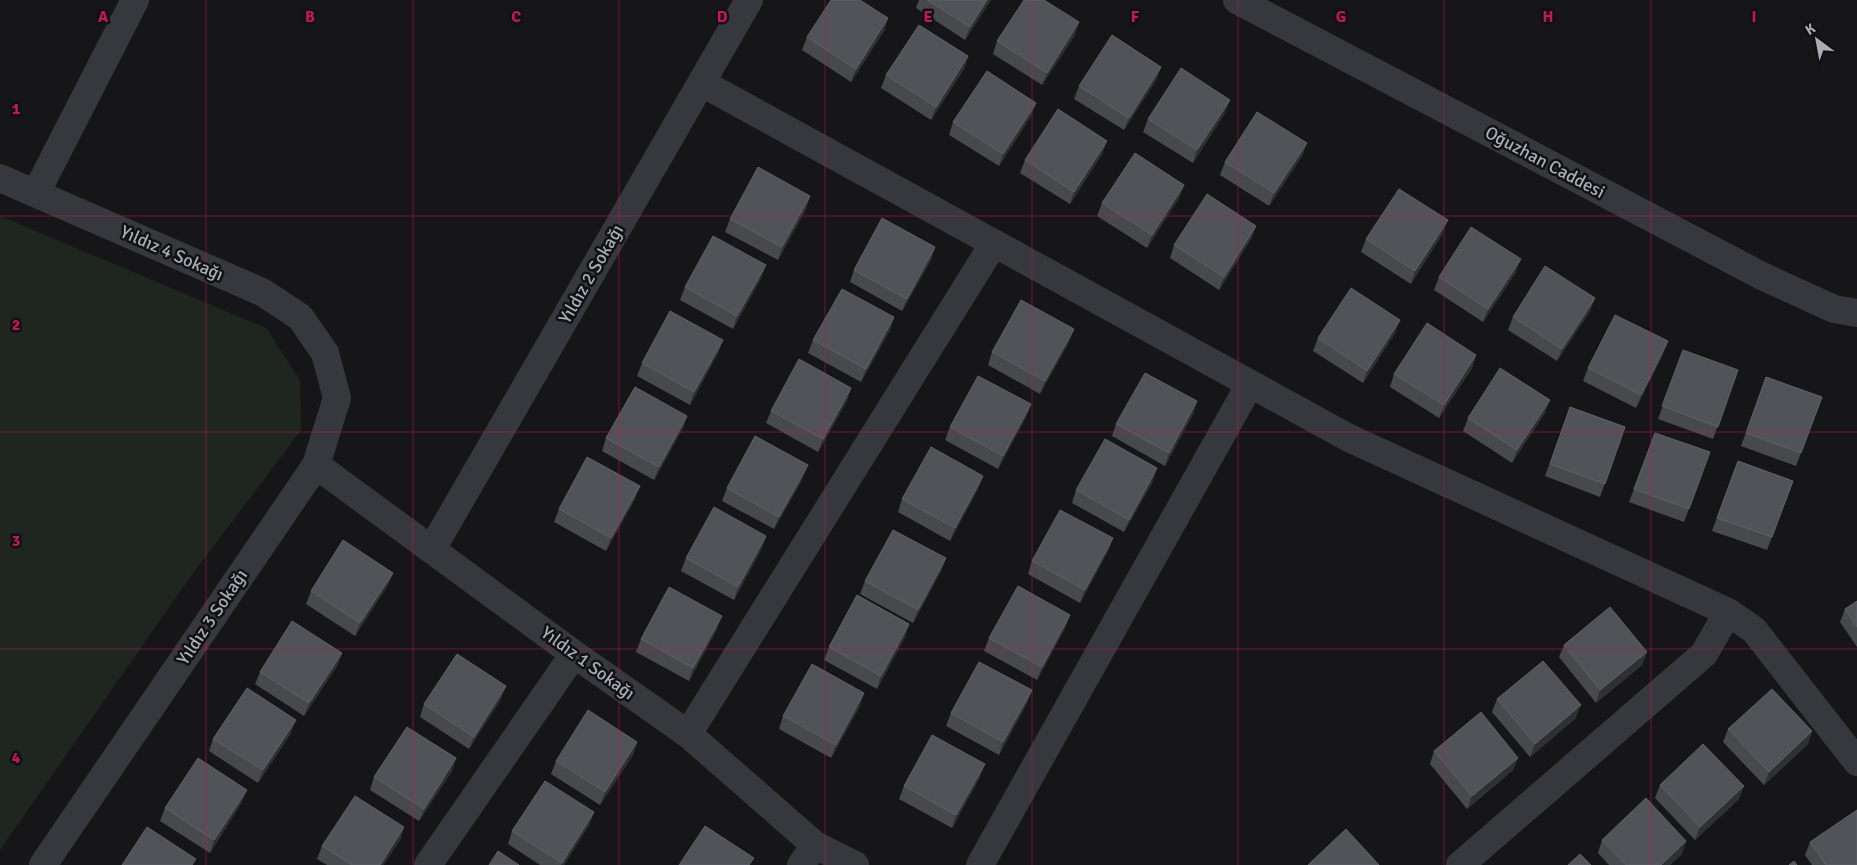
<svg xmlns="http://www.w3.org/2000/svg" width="1857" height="865" font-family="Signika,sans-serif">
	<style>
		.green { fill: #1e261f }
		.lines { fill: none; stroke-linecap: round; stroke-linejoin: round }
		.minor { stroke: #37383d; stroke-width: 28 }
		.tertiary { stroke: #37383d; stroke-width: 28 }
		.wall { fill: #47494d }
		.shaded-wall { fill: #2f3033 }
		.building { fill: #525359; stroke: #5f6168 }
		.grid { fill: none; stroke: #c2185b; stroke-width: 1; stroke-opacity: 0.55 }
		.labels { text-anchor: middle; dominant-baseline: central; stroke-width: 5; stroke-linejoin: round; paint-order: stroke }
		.street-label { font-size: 18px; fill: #a8adb8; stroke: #111113 }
		.grid-label { font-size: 16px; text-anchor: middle; font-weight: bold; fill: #c2185b; stroke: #111113; stroke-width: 5; stroke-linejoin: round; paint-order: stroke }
	</style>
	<rect width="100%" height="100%" fill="#161618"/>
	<path class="green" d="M0 216 266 328 300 380 301 430 269 473 193 573 0 850Z"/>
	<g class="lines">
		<path class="minor" d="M702 83 1349 438 1728 612 1754 630 1857 762
			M0 178 262 292 300 317 325 353 337 398 316 465 43 865
			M36 193 135 0
			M316 465 574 654 688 734 815 845 855 865
			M432 549 749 0
			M688 734 994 243
			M428 865 574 654
			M801 865 815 845
			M980 865 1250 384
			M1460 865 1704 654 1728 612"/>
		<path class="tertiary" d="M1237 0 1762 276 1834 309 1857 313"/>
	</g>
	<path class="wall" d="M919 0H991L965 40 916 8Z
		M888 18 884 31 851 82 802 50 807 37Z
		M1075 35 1042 85 993 54 997 41Z
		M968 56 964 69 931 120 881 88 886 75Z
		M1161 67 1156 80 1124 130 1074 99 1079 86Z
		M1036 103 1031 116 999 166 949 135 953 122Z
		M1225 113 1193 163 1143 132 1148 119Z
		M1107 141 1102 154 1070 204 1020 173 1025 160Z
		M1307 143 1302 156 1269 206 1220 175 1225 162Z
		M1184 185 1179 198 1147 248 1097 216 1102 203Z
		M810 196 806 209 778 260 725 232 730 219Z
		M1256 226 1251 239 1219 290 1170 258 1174 245Z
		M1443 233 1411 284 1361 252 1366 239Z
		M935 247 931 260 902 311 850 282 854 270Z
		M766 265 761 278 733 329 680 300 685 287Z
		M1516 272 1483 322 1434 290 1439 277Z
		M1595 298 1590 311 1557 361 1508 330 1513 317Z
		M894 317 890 330 861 382 808 353 813 340Z
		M1400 320 1395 333 1363 383 1313 351 1318 338Z
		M1074 329 1069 342 1040 394 988 365 992 352Z
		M723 340 718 353 690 405 637 376 642 363Z
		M1683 350 1738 370 1713 439 1658 419Z
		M1663 354 1636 408 1583 381 1588 368Z
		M1476 355 1472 368 1439 418 1390 387 1394 374Z
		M1766 377 1822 397 1796 466 1741 446Z
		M851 388 847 401 818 452 766 423 771 411Z
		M1197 401 1193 414 1165 466 1112 436 1116 424Z
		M1031 404 1026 417 998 469 945 440 950 427Z
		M1570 407 1625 427 1600 497 1545 476Z
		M1545 413 1512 463 1463 431 1468 418Z
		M687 416 683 428 654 480 602 451 606 438Z
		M1655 433 1710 452 1684 522 1629 502Z
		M1738 461 1793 481 1767 550 1712 531Z
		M983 476 978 489 950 541 898 512 902 499Z
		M803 478 774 529 722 501 727 488Z
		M1153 481 1124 532 1072 503 1076 490Z
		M635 499 606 551 554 522 559 509Z
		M766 536 762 548 734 600 681 571 686 558Z
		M1113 538 1108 551 1080 603 1028 574 1032 561Z
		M946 558 941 571 913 623 860 594 865 581Z
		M393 573 388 585 355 636 306 604 311 591Z
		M1857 601V647L1840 622 1845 609Z
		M1070 615 1065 628 1037 680 984 651 989 638Z
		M909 624 905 637 877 689 824 660 829 647Z
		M717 629 689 681 636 652 641 639Z
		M1564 645 1647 652 1642 665 1596 703 1559 657Z
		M342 653 337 666 304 716 255 684 260 672Z
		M1032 690 1027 703 999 755 946 726 951 713Z
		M501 699 469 749 420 717 424 704Z
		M1497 699 1576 718 1530 757 1492 712Z
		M860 706 831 758 779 729 783 716Z
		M1728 729 1812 731 1808 744 1764 785 1723 742Z
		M291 733 258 783 209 751 213 739Z
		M637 742 633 755 600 805 551 774 556 761Z
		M1434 751 1518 758 1513 770 1467 809 1430 764Z
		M456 758 452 771 419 821 370 790 374 777Z
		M980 777 952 828 899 799 904 786Z
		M1660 785 1739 799 1695 840 1655 798Z
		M242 802 210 853 160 821 165 808Z
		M594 812 589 825 564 865H540L508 844 512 831Z
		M404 827 400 840 383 865H327L317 859 322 846Z
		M1602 840 1686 841 1682 854 1670 865H1609L1598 853Z
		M1810 842 1857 865H1812L1805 855Z"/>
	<path class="shaded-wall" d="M987 0H991L965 40 970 27Z
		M888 18 884 31 851 82 856 69Z
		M1079 22 1075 35 1042 85 1047 73Z
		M968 56 964 69 931 120 936 107Z
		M1161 67 1156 80 1124 130 1129 118Z
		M1230 100 1225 113 1193 163 1197 150Z
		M1036 103 1031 116 999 166 1003 154Z
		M1107 141 1102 154 1070 204 1074 192Z
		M1307 143 1302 156 1269 206 1274 193Z
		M1184 185 1179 198 1147 248 1152 235Z
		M810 196 806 209 778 260 782 247Z
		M1448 220 1443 233 1411 284 1415 271Z
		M1256 226 1251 239 1219 290 1224 277Z
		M935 247 931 260 902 311 907 299Z
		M1521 259 1516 272 1483 322 1488 309Z
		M766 265 761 278 733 329 737 316Z
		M1595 298 1590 311 1557 361 1562 349Z
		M894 317 890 330 861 382 866 369Z
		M1400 320 1395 333 1363 383 1367 371Z
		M1074 329 1069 342 1040 394 1045 381Z
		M723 340 718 353 690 405 694 392Z
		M1668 341 1663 354 1636 408 1641 395Z
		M1476 355 1472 368 1439 418 1444 405Z
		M851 388 847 401 818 452 823 439Z
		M1550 400 1545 413 1512 463 1517 450Z
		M1197 401 1193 414 1165 466 1169 453Z
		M1031 404 1026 417 998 469 1003 456Z
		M687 416 683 428 654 480 659 467Z
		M808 465 803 478 774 529 779 517Z
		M1157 468 1153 481 1124 532 1129 520Z
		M983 476 978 489 950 541 955 528Z
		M640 486 635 499 606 551 611 538Z
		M766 536 762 548 734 600 738 587Z
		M1113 538 1108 551 1080 603 1085 590Z
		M946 558 941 571 913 623 918 610Z
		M393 573 388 585 355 636 360 623Z
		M1070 615 1065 628 1037 680 1042 667Z
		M722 616 717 629 689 681 693 668Z
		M909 624 905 637 877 689 881 676Z
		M1647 652 1642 665 1596 703 1600 690Z
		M342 653 337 666 304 716 309 703Z
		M506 686 501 699 469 749 474 737Z
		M1032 690 1027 703 999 755 1003 742Z
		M864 693 860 706 831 758 836 745Z
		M1581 705 1576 718 1530 757 1535 744Z
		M296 720 291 733 258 783 263 770Z
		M1812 731 1808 744 1764 785 1769 772Z
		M637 742 633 755 600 805 605 792Z
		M456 758 452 771 419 821 424 809Z
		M1518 758 1513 770 1467 809 1472 796Z
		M985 764 980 777 952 828 956 815Z
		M1744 786 1739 799 1695 840 1700 827Z
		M247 790 242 802 210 853 214 840Z
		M594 812 589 825 564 865H561Z
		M404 827 400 840 383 865H380Z
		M1686 841 1682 854 1670 865H1661Z"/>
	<path class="building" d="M831 0H860L888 18 856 69 807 37Z
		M927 0H987L970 27Z
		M1024 0H1044L1079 22 1047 73 997 41Z
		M919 25 968 56 936 107 886 75Z
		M1112 35 1161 67 1129 118 1079 86Z
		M1181 68 1230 100 1197 150 1148 119Z
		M987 71 1036 103 1003 154 953 122Z
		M1058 109 1107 141 1074 192 1025 160Z
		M1257 112 1307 143 1274 193 1225 162Z
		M1135 153 1184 185 1152 235 1102 203Z
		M758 167 810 196 782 247 730 219Z
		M1399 189 1448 220 1415 271 1366 239Z
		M1207 194 1256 226 1224 277 1174 245Z
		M882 218 935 247 907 299 854 270Z
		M1471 227 1521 259 1488 309 1439 277Z
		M713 236 766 265 737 316 685 287Z
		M1545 266 1595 298 1562 349 1513 317Z
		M1351 288 1400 320 1367 371 1318 338Z
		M842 289 894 317 866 369 813 340Z
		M1021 300 1074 329 1045 381 992 352Z
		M670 311 723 340 694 392 642 363Z
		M1615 315 1668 341 1641 395 1588 368Z
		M1427 323 1476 355 1444 405 1394 374Z
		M1683 350 1738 370 1718 427 1662 406Z
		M799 359 851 388 823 439 771 411Z
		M1500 368 1550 400 1517 450 1468 418Z
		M1145 373 1197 401 1169 453 1116 424Z
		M978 376 1031 404 1003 456 950 427Z
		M1766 377 1822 397 1801 453 1746 433Z
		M635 387 687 416 659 467 606 438Z
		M1570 407 1625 427 1605 484 1550 464Z
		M1655 433 1710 452 1689 509 1634 489Z
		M755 436 808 465 779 517 727 488Z
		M1105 439 1157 468 1129 520 1076 490Z
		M931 447 983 476 955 528 902 499Z
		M587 457 640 486 611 538 559 509Z
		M1738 461 1793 481 1772 537 1717 518Z
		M714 507 766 536 738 587 686 558Z
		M1060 510 1113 538 1085 590 1032 561Z
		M893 530 946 558 918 610 865 581Z
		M343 540 393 573 360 623 311 591Z
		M1018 586 1070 615 1042 667 989 638Z
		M669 587 722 616 693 668 641 639Z
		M857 595 909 624 881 676 829 647Z
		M1857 601V627L1845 609Z
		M1610 607 1647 652 1600 690 1564 645Z
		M292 621 342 653 309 703 260 672Z
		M457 654 506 686 474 737 424 704Z
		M1543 661 1581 705 1535 744 1497 699Z
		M979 662 1032 690 1003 742 951 713Z
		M812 664 864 693 836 745 783 716Z
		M247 688 296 720 263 770 213 739Z
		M1772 689 1812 731 1769 772 1728 729Z
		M588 710 637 742 605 792 556 761Z
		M1481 712 1518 758 1472 796 1434 751Z
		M407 727 456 758 424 809 374 777Z
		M932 735 985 764 956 815 904 786Z
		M1703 744 1744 786 1700 827 1660 785Z
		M198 758 247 790 214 840 165 808Z
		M545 781 594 812 562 863 512 831Z
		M355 796 404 827 380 865H352L322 846Z
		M1646 798 1686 841 1661 865H1626L1602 840Z
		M1857 810V865H1826L1810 842Z
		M705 826 754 858 749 865H679Z
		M147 827 196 859 192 865H122Z
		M1346 829 1379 865H1308Z
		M498 851 519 865H489Z
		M1580 854 1591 865H1568Z
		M1794 861 1797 865H1789Z"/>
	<path class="grid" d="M206 0V865M413 0V865M619 0V865M825 0V865M1032 0V865M1238 0V865M1444 0V865M1651 0V865M0 216H1857M0 432H1857M0 649H1857"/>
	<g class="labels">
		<g class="street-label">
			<text transform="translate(1545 162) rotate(28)">Oğuzhan Caddesi</text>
			<text transform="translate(172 253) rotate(24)">Yıldız 4 Sokağı</text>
			<text transform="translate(591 274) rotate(-60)">Yıldız 2 Sokağı</text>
			<text transform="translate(212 617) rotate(-56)">Yıldız 3 Sokağı</text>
			<text transform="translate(588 663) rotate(36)">Yıldız 1 Sokağı</text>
		</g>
	</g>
	<g class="grid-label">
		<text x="103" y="22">A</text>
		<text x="310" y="22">B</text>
		<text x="516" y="22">C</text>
		<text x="722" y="22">D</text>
		<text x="928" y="22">E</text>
		<text x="1135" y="22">F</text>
		<text x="1341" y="22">G</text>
		<text x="1548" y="22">H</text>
		<text x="1754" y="22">I</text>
		<text x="16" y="114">1</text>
		<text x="16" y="330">2</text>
		<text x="16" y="546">3</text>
		<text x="16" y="763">4</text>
	</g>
	<g transform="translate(1817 40) rotate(328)" stroke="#111113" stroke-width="4" paint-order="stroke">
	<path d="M0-4L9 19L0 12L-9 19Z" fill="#a8adb8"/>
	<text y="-8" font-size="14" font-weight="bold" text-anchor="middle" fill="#a8adb8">K</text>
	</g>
</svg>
